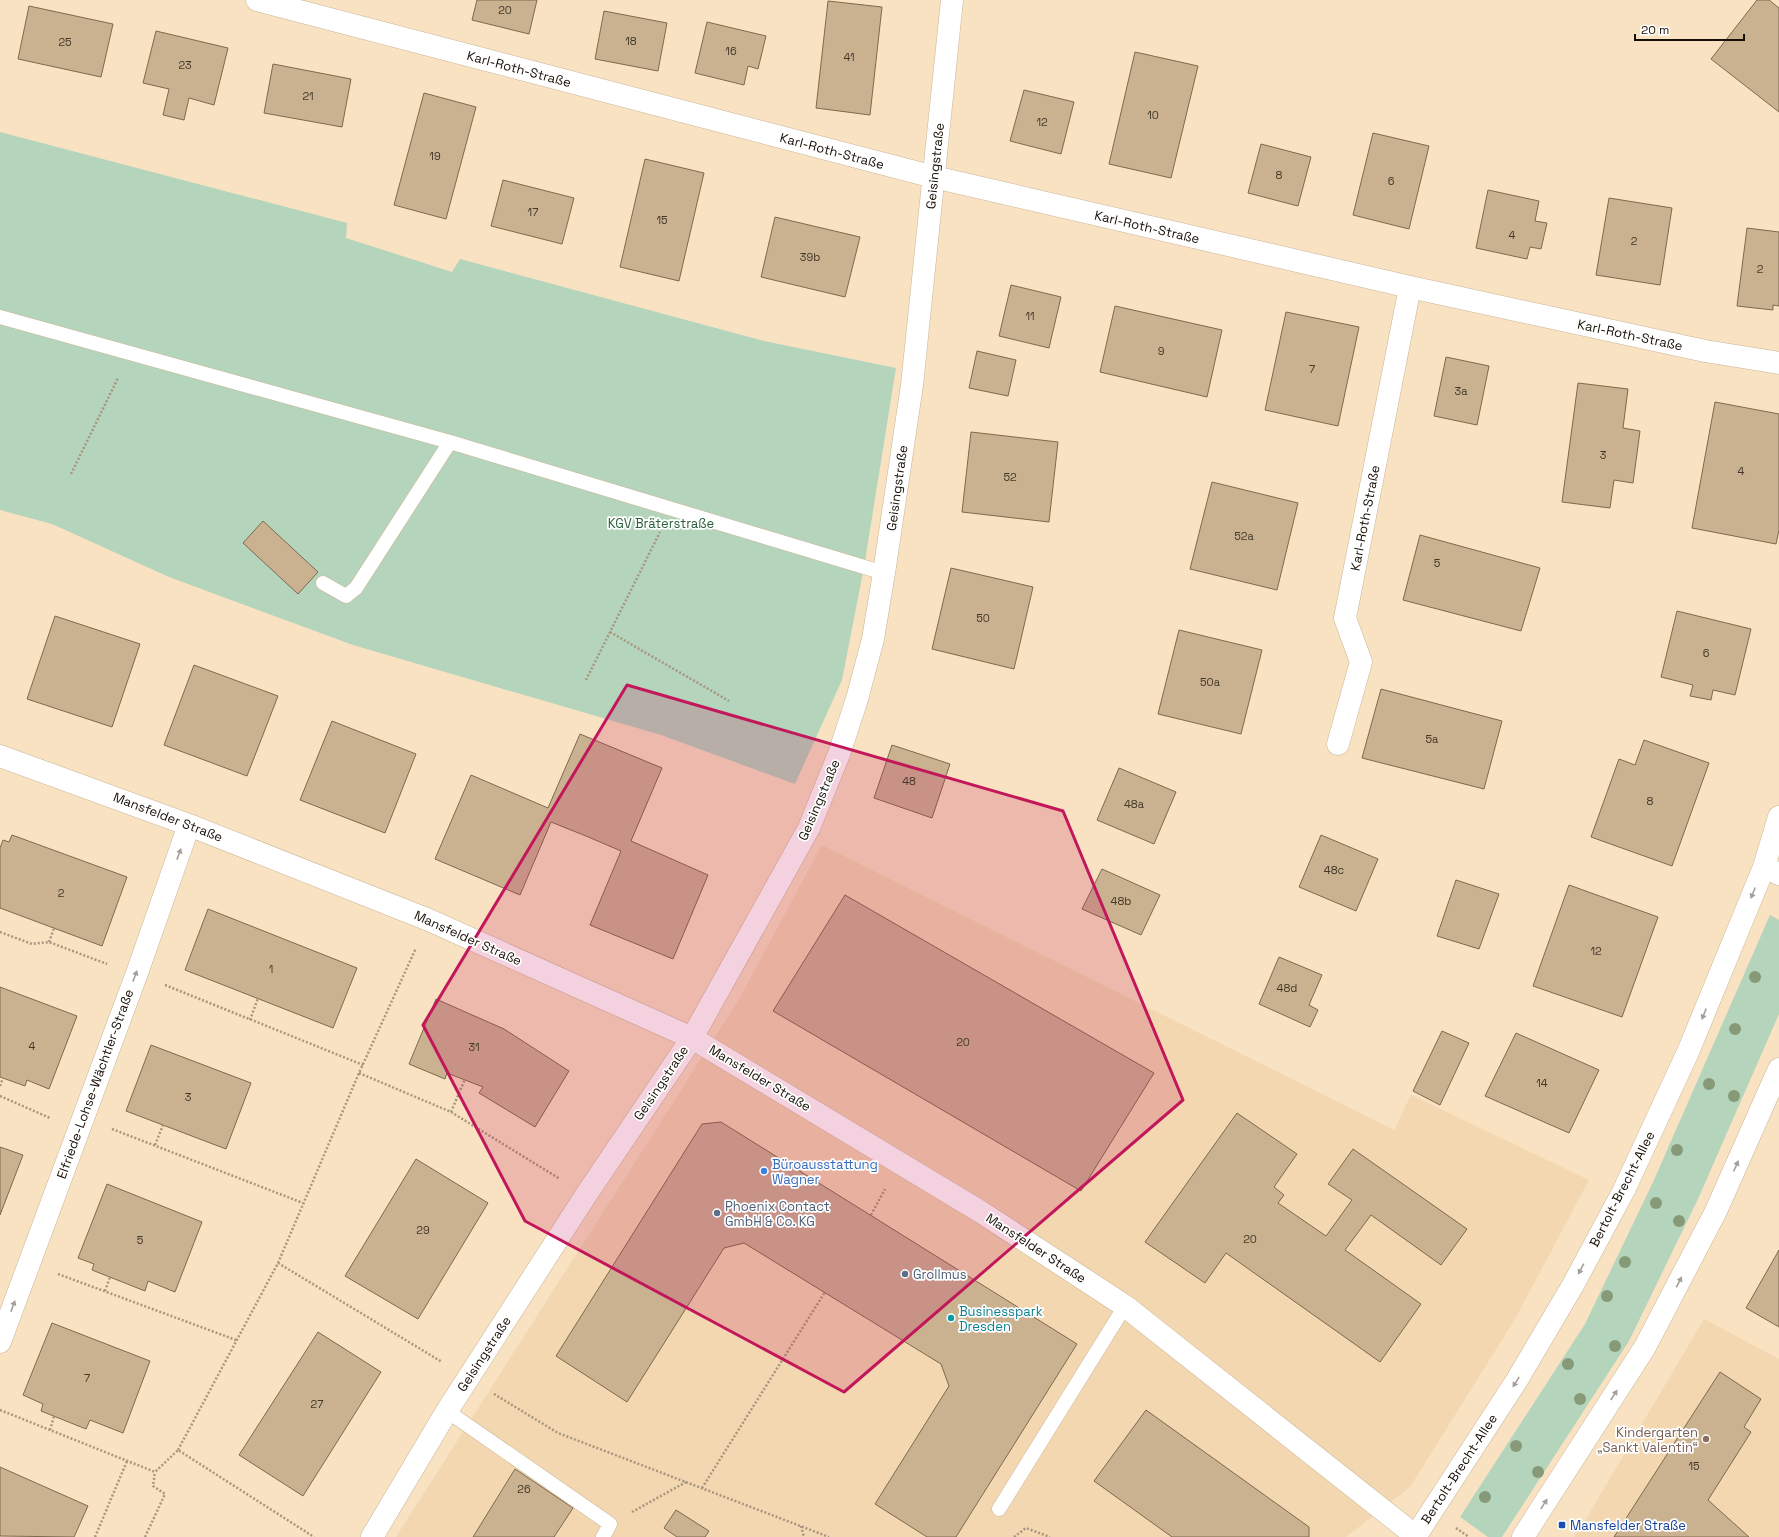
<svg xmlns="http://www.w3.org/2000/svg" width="1779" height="1537" font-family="'Space Grotesk',sans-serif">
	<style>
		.built { fill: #f2d7b1 }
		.green { fill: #b5d4bc }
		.building { fill: #cab291; stroke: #7d694d }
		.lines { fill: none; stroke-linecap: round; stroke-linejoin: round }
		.lane-casing { stroke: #cab596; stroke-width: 15 }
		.street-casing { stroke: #cab596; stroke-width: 23 }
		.secondary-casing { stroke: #cab596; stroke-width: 23 }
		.path { stroke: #a7967e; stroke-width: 2.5; stroke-dasharray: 2 2; stroke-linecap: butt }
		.lane { stroke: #fff; stroke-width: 14 }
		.street { stroke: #fff; stroke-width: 22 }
		.secondary { stroke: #fff; stroke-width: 22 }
		.tree { fill: #879a78 }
		.oneway { fill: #a29f9b }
		.marked { fill: #c2185b; fill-opacity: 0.2; stroke: #c2185b; stroke-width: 3; stroke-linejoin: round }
		.shop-dot { fill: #3f7fe0; stroke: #fff; stroke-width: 1.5 }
		.service-dot { fill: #5c6f8a; stroke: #fff; stroke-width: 1.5 }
		.culture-dot { fill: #0f9aa8; stroke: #fff; stroke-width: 1.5 }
		.education-dot { fill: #8d6e63; stroke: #fff; stroke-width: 1.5 }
		.transit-dot { fill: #1a4fb4; stroke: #fff; stroke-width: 1.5 }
		.labels { text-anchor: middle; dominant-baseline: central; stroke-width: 3.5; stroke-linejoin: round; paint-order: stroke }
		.number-label { font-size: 11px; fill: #433828 }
		.street-label { font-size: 13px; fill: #160f05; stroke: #fff }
		.park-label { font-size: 13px; fill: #2b603b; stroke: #fff }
		.shop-label { font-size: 13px; fill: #366cbe; stroke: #fff; text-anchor: start }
		.service-label { font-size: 13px; fill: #4e5e75; stroke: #fff; text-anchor: start }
		.culture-label { font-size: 13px; fill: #0d838f; stroke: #fff; text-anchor: start }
		.education-label { font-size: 13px; fill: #785e54; stroke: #fff; text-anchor: end }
		.transit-label { font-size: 13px; fill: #164399; stroke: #fff; text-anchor: start }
	</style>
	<rect width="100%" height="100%" fill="#f8e2c2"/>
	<path class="built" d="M822 845 1394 1130 1411 1095 1589 1180 1515 1319 1410 1487 1346 1537H396L739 999Z
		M1704 1319 1779 1359V1537H1574L1586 1519Z"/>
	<path class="green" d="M0 132 347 223 346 238 452 272 460 259 764 341 896 368 864 567 842 680 795 784 661 735 353 645 169 577 52 524 0 510Z
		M1770 915 1779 920V1014L1698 1199 1629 1341 1502 1537H1488L1460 1517 1585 1324 1654 1180Z"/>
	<path class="building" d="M477 0H537L529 34 472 20Z
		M1757 0H1769L1779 8V112L1711 59Z
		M828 1 882 7 870 115 816 108Z
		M29 6 113 24 101 77 18 59Z
		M604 11 667 23 658 71 595 59Z
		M707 22 766 36 758 69 748 66 744 85 695 73Z
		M156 31 228 48 214 105 189 98 184 120 163 115 169 89 143 83Z
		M1135 52 1198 66 1171 178 1109 164Z
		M273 64 351 79 342 127 264 113Z
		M1024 90 1074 102 1061 154 1010 141Z
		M424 93 476 107 446 219 394 205Z
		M1373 133 1429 146 1409 229 1353 215Z
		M1261 144 1311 157 1298 206 1248 193Z
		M645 159 704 173 679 281 620 267Z
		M503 180 574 198 562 244 491 226Z
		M1488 190 1539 201 1535 221 1547 223 1541 249 1530 247 1527 259 1476 248Z
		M1609 198 1672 208 1660 285 1596 275Z
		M775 217 860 237 845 297 761 277Z
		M1747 228 1779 232V306L1773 305V310L1737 306Z
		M1011 285 1061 297 1049 348 999 336Z
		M1115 306 1222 330 1207 397 1100 372Z
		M1286 312 1359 327 1338 426 1265 410Z
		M977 351 1016 360 1008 396 969 388Z
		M1446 357 1489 366 1477 425 1434 416Z
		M1578 383 1628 389 1623 428 1640 431 1633 483 1614 480 1610 508 1562 502Z
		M1715 402 1779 414V530L1776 544 1692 528Z
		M971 432 1058 442 1049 522 962 512Z
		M1212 482 1298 503 1277 590 1190 569Z
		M263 521 318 572 298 594 243 543Z
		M1420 535 1540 568 1521 631 1403 600Z
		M951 568 1033 587 1014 669 932 649Z
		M1677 611 1751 629 1735 695 1713 690 1711 700 1690 696 1693 685 1661 677Z
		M55 616 140 644 112 727 27 699Z
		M1179 630 1262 650 1241 734 1158 714Z
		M194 665 278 696 247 776 164 745Z
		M1381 689 1502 721 1484 789 1362 758Z
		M332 721 416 754 385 833 300 800Z
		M580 734 662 768 631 841 708 875 673 959 590 925 621 851 586 836 551 822 520 895 435 859 471 775 548 808Z
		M1644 740 1709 763 1672 866 1591 837 1619 759 1635 765Z
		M892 745 950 764 932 818 874 798Z
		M1119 768 1176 792 1154 844 1097 820Z
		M12 835 127 877 102 946 0 908V848L3 840 9 842Z
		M1321 835 1378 859 1356 911 1299 887Z
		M1102 869 1160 895 1141 935 1082 909Z
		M1456 880 1499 894 1479 949 1437 936Z
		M1569 885 1658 917 1622 1017 1533 986Z
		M845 895 1154 1073 1081 1191 773 1011Z
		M208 909 357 968 333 1028 185 970Z
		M1279 957 1322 975 1309 1005 1318 1010 1310 1027 1259 1004Z
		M0 987 77 1016 49 1089 27 1080 25 1086 0 1077Z
		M436 999 504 1029 569 1071 535 1127 479 1093 483 1087 447 1073 445 1079 409 1064Z
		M1442 1031 1469 1043 1440 1105 1413 1091Z
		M1516 1033 1599 1070 1569 1133 1485 1096Z
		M151 1045 251 1083 226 1149 126 1111Z
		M1237 1113 1297 1154 1274 1187 1284 1195 1278 1203 1326 1236 1352 1200 1328 1184 1353 1149 1467 1229 1441 1265 1371 1215 1345 1250 1421 1304 1380 1362 1226 1253 1205 1283 1145 1242Z
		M721 1122 1077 1344 956 1537H927L875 1504 949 1386 941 1364 744 1243 724 1248 627 1402 556 1356 702 1124Z
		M0 1147 23 1155 0 1215Z
		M416 1159 488 1203 418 1319 345 1276Z
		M107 1184 202 1222 175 1292 148 1281 145 1291 92 1270 94 1264 78 1258Z
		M1779 1250V1327L1746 1308Z
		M52 1323 150 1361 123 1433 90 1420 86 1429 41 1411 43 1404 23 1395Z
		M318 1332 381 1372 303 1496 239 1455Z
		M1720 1372 1761 1399 1744 1427 1751 1432 1708 1500 1749 1537H1614Z
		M1146 1410 1309 1527V1537H1172L1094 1481Z
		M0 1467 88 1506 74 1537 0 1536Z
		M515 1469 573 1508 554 1537H473Z
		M676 1510 709 1531 705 1537H677L664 1528Z"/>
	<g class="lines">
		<g class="lane-casing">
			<path id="lane" d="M0 317 450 442 884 573
				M323 583 346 596 356 588 450 442
				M447 1411 610 1524 603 1537
				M999 1509 1125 1306"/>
		</g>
		<g class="street-casing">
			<path id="street" d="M257 0 934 177 1410 287 1705 351 1779 363
				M1338 744 1361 662 1345 618 1410 287
				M0 756 189 825 429 920 692 1038 981 1212 1125 1306 1417 1537
				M1764 867 1779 874
				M0 1342 137 973 189 825
				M372 1537 447 1411 586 1195 692 1038 809 828 839 754 857 699 873 639 884 573 912 385 952 0"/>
		</g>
		<g class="secondary-casing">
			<path id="secondary" d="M1415 1537 1517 1380 1573 1285 1624 1190 1688 1052 1764 867 1779 817
				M1523 1537 1645 1347 1716 1211 1779 1069"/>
		</g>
		<path class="path" d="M71 474 118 378
			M610 632 729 701
			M586 680 660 532
			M0 932 32 944 49 942 107 964
			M49 942 54 928
			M165 985 363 1065
			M250 1020 258 998
			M359 1073 451 1112 560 1179
			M0 1086 3 1078
			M0 1096 50 1118
			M451 1112 465 1079
			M112 1129 303 1203
			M155 1145 163 1125
			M871 1215 885 1189
			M278 1263 442 1362
			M58 1274 236 1340
			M105 1291 110 1277
			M494 1394 558 1433 829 1537
			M0 1410 155 1472 178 1450 314 1537
			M50 1430 54 1416
			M178 1450 278 1263 359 1073 416 948
			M702 1488 825 1292
			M632 1512 686 1482
			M801 1526 804 1537
			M1456 1528 1469 1537
			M95 1537 127 1461
			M145 1537 165 1494 153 1486 155 1472
			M1014 1537 1026 1528 1050 1537"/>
		<use href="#lane" class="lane"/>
		<use href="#street" class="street"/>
		<use href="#secondary" class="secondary"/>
	</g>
	<g class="tree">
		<circle cx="1755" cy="977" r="6"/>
		<circle cx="1735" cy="1029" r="6"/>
		<circle cx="1709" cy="1084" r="6"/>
		<circle cx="1734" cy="1096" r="6"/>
		<circle cx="1677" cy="1150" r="6"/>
		<circle cx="1656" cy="1203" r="6"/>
		<circle cx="1679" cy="1221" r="6"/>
		<circle cx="1625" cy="1262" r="6"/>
		<circle cx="1607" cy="1296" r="6"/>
		<circle cx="1615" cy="1346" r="6"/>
		<circle cx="1568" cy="1364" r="6"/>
		<circle cx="1580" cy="1399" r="6"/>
		<circle cx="1516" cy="1446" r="6"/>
		<circle cx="1538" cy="1472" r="6"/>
		<circle cx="1485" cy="1497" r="6"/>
	</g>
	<defs><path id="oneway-solid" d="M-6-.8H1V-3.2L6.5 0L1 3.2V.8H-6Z"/></defs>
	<g class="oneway">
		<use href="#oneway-solid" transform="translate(179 854) rotate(-70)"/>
		<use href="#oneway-solid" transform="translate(1753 893) rotate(112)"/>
		<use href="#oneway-solid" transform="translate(135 976) rotate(-70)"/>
		<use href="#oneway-solid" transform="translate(1704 1014) rotate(112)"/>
		<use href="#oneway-solid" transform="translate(1736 1166) rotate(-66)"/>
		<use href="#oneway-solid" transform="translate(1581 1269) rotate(118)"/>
		<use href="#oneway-solid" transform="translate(1679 1282) rotate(-63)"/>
		<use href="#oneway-solid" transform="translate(13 1306) rotate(-70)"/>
		<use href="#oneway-solid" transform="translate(1516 1382) rotate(122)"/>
		<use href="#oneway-solid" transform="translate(1614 1395) rotate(-57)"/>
		<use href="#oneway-solid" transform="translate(1544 1504) rotate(-57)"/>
	</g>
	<path class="marked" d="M627 685 1063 811 1183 1100 844 1392 525 1221 423 1025Z"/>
	<circle class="shop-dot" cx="764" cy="1171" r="4"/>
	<g class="service-dot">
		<circle cx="717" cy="1213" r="4"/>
		<circle cx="905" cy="1274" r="4"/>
	</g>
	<circle class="culture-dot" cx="951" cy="1318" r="4"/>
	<circle class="education-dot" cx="1706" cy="1439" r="4"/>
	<rect class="transit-dot" x="1558" y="1521" width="8" height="8" rx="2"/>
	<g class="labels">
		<g class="number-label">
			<text x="505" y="10">20</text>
			<text x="631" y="41">18</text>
			<text x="65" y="42">25</text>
			<text x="731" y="51">16</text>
			<text x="849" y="57">41</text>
			<text x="185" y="65">23</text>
			<text x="308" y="96">21</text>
			<text x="1153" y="115">10</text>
			<text x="1042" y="122">12</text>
			<text x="435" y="156">19</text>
			<text x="1279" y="175">8</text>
			<text x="1391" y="181">6</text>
			<text x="533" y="212">17</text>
			<text x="662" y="220">15</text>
			<text x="1512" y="235">4</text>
			<text x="1634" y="241">2</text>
			<text x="810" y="257">39b</text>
			<text x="1760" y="269">2</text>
			<text x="1030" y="316">11</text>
			<text x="1161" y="351">9</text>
			<text x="1312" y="369">7</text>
			<text x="1461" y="391">3a</text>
			<text x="1603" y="455">3</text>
			<text x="1741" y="471">4</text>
			<text x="1010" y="477">52</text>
			<text x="1244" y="536">52a</text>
			<text x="1437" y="563">5</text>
			<text x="983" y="618">50</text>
			<text x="1706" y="653">6</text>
			<text x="1210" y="682">50a</text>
			<text x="1432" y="739">5a</text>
			<text x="909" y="781">48</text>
			<text x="1650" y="801">8</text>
			<text x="1134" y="804">48a</text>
			<text x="1334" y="870">48c</text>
			<text x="61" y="893">2</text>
			<text x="1121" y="901">48b</text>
			<text x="1596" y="951">12</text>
			<text x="271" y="969">1</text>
			<text x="1287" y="988">48d</text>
			<text x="963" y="1042">20</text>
			<text x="32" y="1046">4</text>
			<text x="474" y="1047">31</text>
			<text x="1542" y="1083">14</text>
			<text x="188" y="1097">3</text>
			<text x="423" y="1230">29</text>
			<text x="1250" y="1239">20</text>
			<text x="140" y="1240">5</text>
			<text x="87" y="1378">7</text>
			<text x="317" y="1404">27</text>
			<text x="1694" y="1466">15</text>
			<text x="524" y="1489">26</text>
		</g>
		<g class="street-label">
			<text transform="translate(519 69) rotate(15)">Karl-Roth-Straße</text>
			<text transform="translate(832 151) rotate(15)">Karl-Roth-Straße</text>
			<text transform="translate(935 166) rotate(-84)">Geisingstraße</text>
			<text transform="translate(1147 227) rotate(13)">Karl-Roth-Straße</text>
			<text transform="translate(1630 335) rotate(12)">Karl-Roth-Straße</text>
			<text transform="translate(897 488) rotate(-82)">Geisingstraße</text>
			<text transform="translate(1365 518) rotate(-79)">Karl-Roth-Straße</text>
			<text transform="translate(819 800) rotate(-67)">Geisingstraße</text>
			<text transform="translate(168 817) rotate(21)">Mansfelder Straße</text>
			<text transform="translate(468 938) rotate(24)">Mansfelder Straße</text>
			<text transform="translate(760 1078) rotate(31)">Mansfelder Straße</text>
			<text transform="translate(661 1083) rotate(-56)">Geisingstraße</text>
			<text transform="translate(95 1084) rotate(-70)">Elfriede-Lohse-Wächtler-Straße</text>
			<text transform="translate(1622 1189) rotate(-63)">Bertolt-Brecht-Allee</text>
			<text transform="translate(1036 1248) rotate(33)">Mansfelder Straße</text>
			<text transform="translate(484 1354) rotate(-57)">Geisingstraße</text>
			<text transform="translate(1459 1469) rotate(-57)">Bertolt-Brecht-Allee</text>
		</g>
		<g class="park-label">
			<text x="661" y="523">KGV Bräterstraße</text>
		</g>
		<g class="shop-label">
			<text x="772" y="1164">Büroausstattung<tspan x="772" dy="15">Wagner</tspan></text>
		</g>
		<g class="service-label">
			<text x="725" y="1206">Phoenix Contact<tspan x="725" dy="15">GmbH &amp; Co. KG</tspan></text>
			<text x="913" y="1274">Grollmus</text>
		</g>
		<g class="culture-label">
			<text x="959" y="1311">Businesspark<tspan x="959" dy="15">Dresden</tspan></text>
		</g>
		<g class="education-label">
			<text x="1698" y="1432">Kindergarten<tspan x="1698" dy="15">„Sankt Valentin“</tspan></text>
		</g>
		<g class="transit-label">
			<text x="1570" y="1525">Mansfelder Straße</text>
		</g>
	</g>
	<path d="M1635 34v6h109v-6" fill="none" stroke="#160f05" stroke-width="2"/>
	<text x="1641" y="34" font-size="12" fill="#160f05" stroke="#ffffff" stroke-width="3" paint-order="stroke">20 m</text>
</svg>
